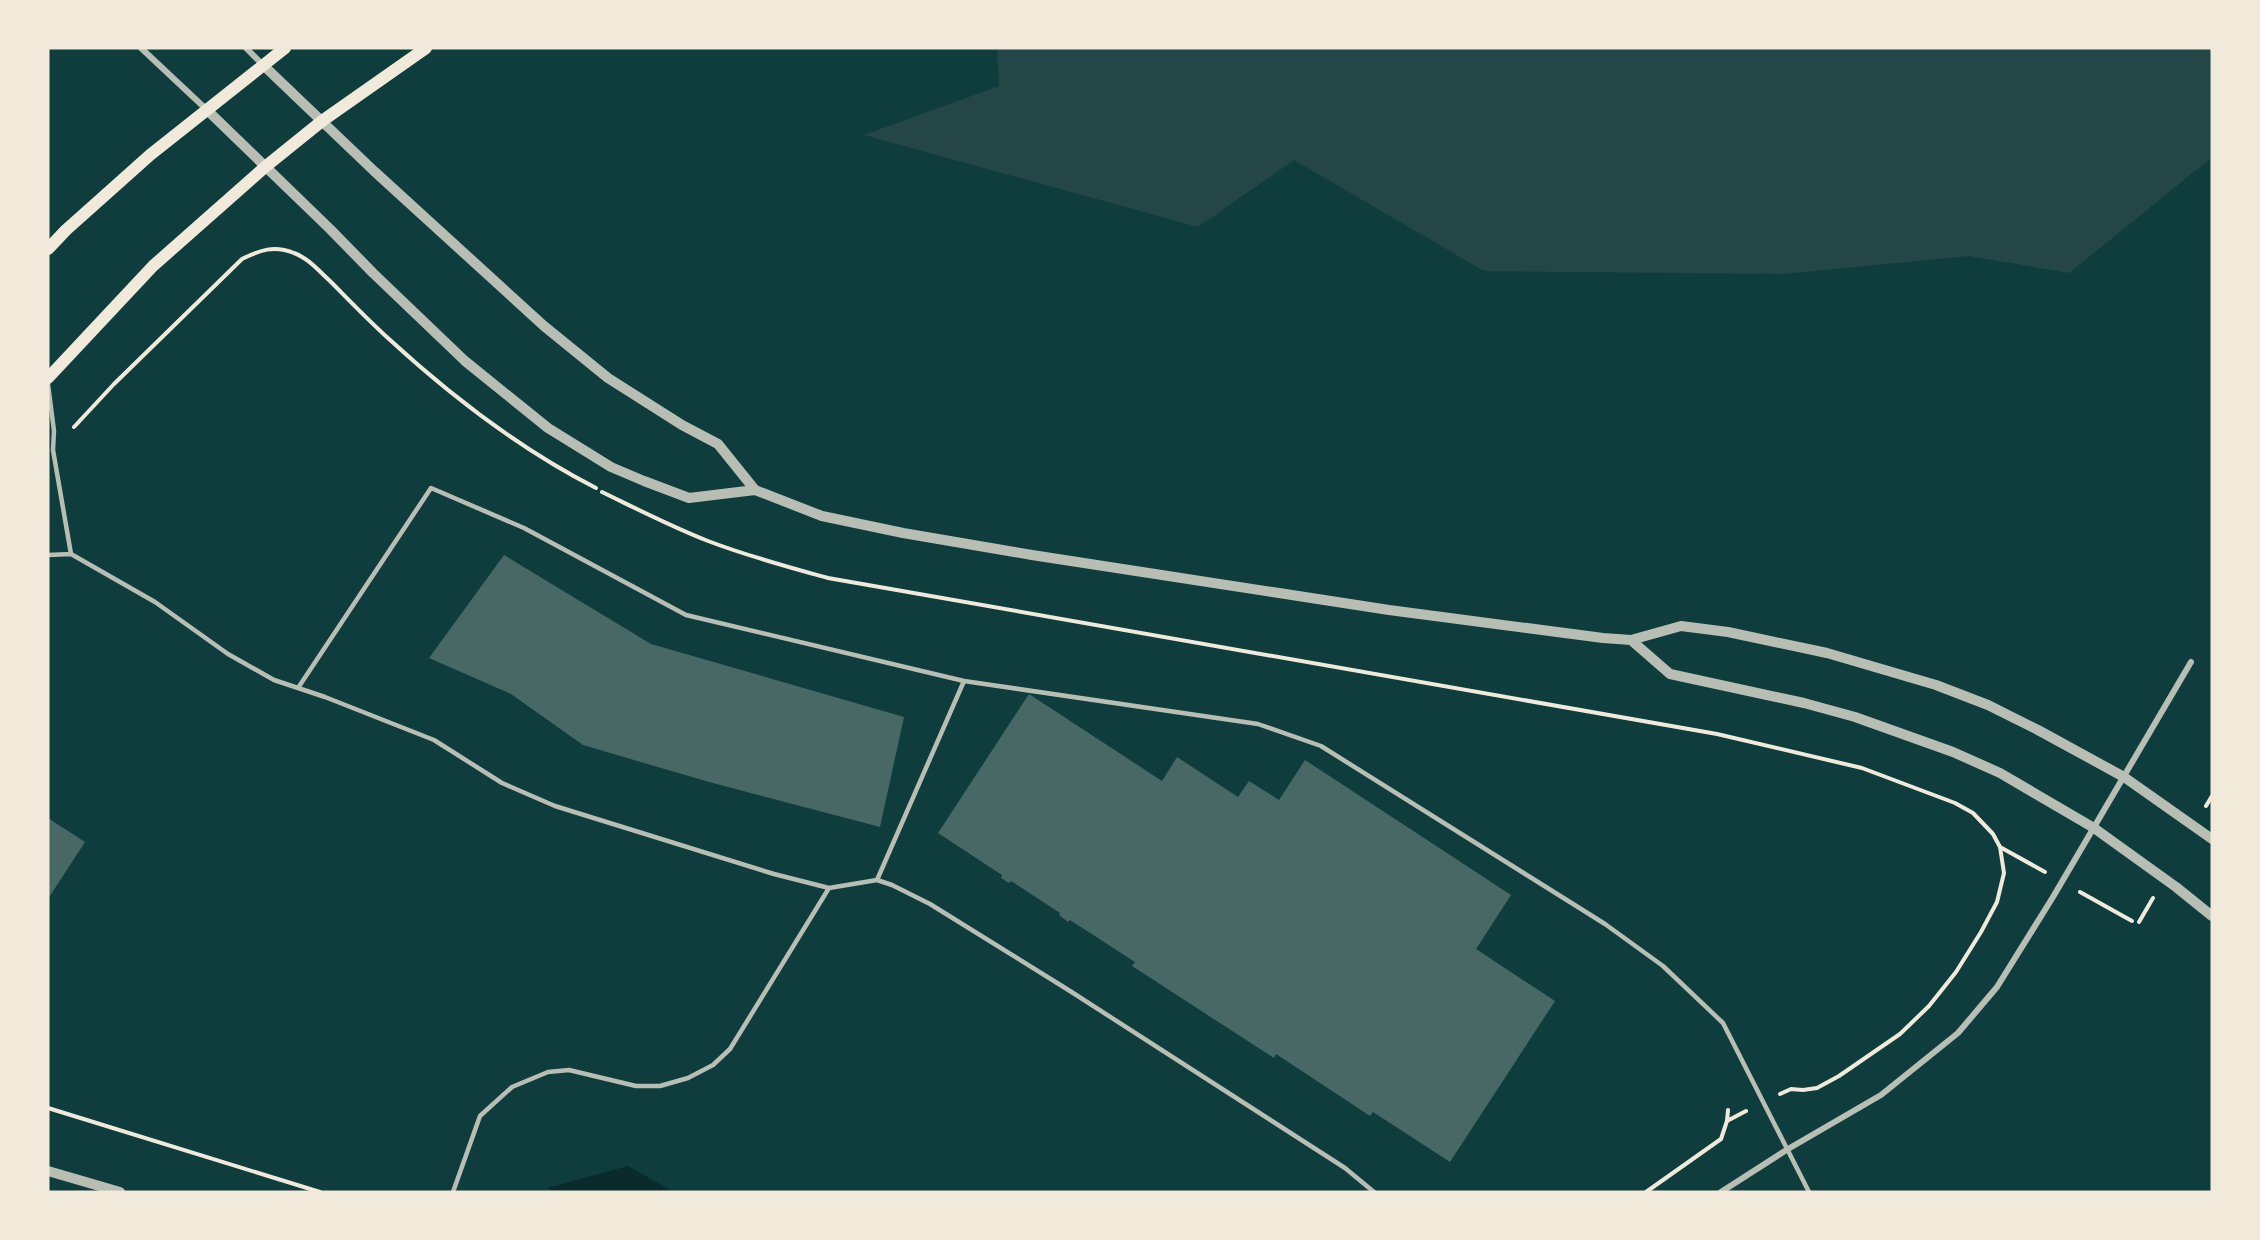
<svg xmlns="http://www.w3.org/2000/svg" width="2260" height="1240" font-family="Lato,sans-serif">
	<style>
		.green { fill: #244646 }
		.water { fill: #0a2a2b }
		.building { fill: #486865 }
		.lines { fill: none; stroke-linecap: round; stroke-linejoin: round }
		.path { stroke: #f1e9da; stroke-width: 4 }
		.service { stroke: #b8beb3; stroke-width: 4.5 }
		.minor { stroke: #b8beb3; stroke-width: 6 }
		.tertiary { stroke: #b8beb3; stroke-width: 10 }
		.secondary { stroke: #f1e9da; stroke-width: 12 }
	</style>
	<rect width="100%" height="100%" fill="#0f3d3e"/>
	<path class="green" d="M997 48H2212V150L2210 159 2069 273 1969 256 1783 274 1484 271 1294 160 1198 227 864 135 999 86Z"/>
	<path class="water" d="M628 1166 674 1192H556L547 1188Z"/>
	<path class="building" d="M504 555 651 644 904 717 880 827 709 782 583 745 511 694 429 658Z
		M1029 694 1162 781 1177 757 1238 797 1249 781 1279 800 1305 760 1511 895 1476 949 1555 1001 1450 1162 1373 1112 1370 1116 1276 1054 1274 1058 1132 966 1135 962 1070 920 1068 922 1059 915 1060 913 1011 881 1009 883 1001 878 1002 875 938 833Z
		M48 818 85 842 48 899Z"/>
	<g class="lines">
		<path class="path" d="M74 427 114 384 242 259C260 250 274 245 294 253 308 258 319 271 330 281 349 300 368 320 389 339 451 396 520 449 596 488
			M602 492C637 509 672 527 708 541 747 556 788 567 828 578L1717 734 1862 768 1955 803 1973 813 1993 834 2000 847 2004 873 1997 902 1981 932 1956 972 1929 1006 1900 1034 1839 1076 1817 1088 1803 1090 1791 1089 1780 1094
			M2206 806 2212 796
			M2000 847 2045 872
			M2080 892 2132 921
			M2139 922 2153 898
			M48 1108 320 1192
			M1727 1121 1746 1111
			M1646 1192 1721 1139 1727 1121 1728 1110"/>
		<path class="service" d="M48 384 54 431 53 450 71 554
			M48 555 71 554 155 602 228 654 274 680 325 697 434 740 502 783 555 806 774 874 829 888 877 880 892 885 930 904 1070 991 1345 1168 1374 1192
			M298 688 431 488 524 528 686 615 964 681
			M877 880 964 681 1258 724 1321 746 1605 924 1663 966 1723 1023 1809 1192
			M453 1192 480 1116 512 1087 548 1072 569 1070 636 1086H660L688 1078 713 1065 730 1049 829 888"/>
		<path class="minor" d="M141 48 206 109
			M246 48 262 64
			M1721 1192 1788 1149 1881 1095 1958 1033 1997 987 2053 897 2191 662"/>
		<path class="tertiary" d="M262 64 374 171 544 326 608 378 682 425 718 444 755 490
			M206 109 330 229 373 273 465 361 548 428 611 467 644 481 689 498 755 490 822 516 903 533 1032 555 1389 610 1603 638 1631 640 1681 626 1728 632 1827 653 1936 685 1988 705 2038 730 2124 777 2212 839
			M1631 640 1670 674 1804 703 1855 717 1953 752 2000 773 2094 828 2176 887 2212 916
			M48 1171 120 1192"/>
		<path class="secondary" d="M48 249 66 230 150 155 285 48
			M48 378 153 266 265 167 322 121 426 48"/>
	</g>
	<rect width="2260" height="1240" fill="none" stroke="#f1e9da" stroke-width="99"/>
</svg>
